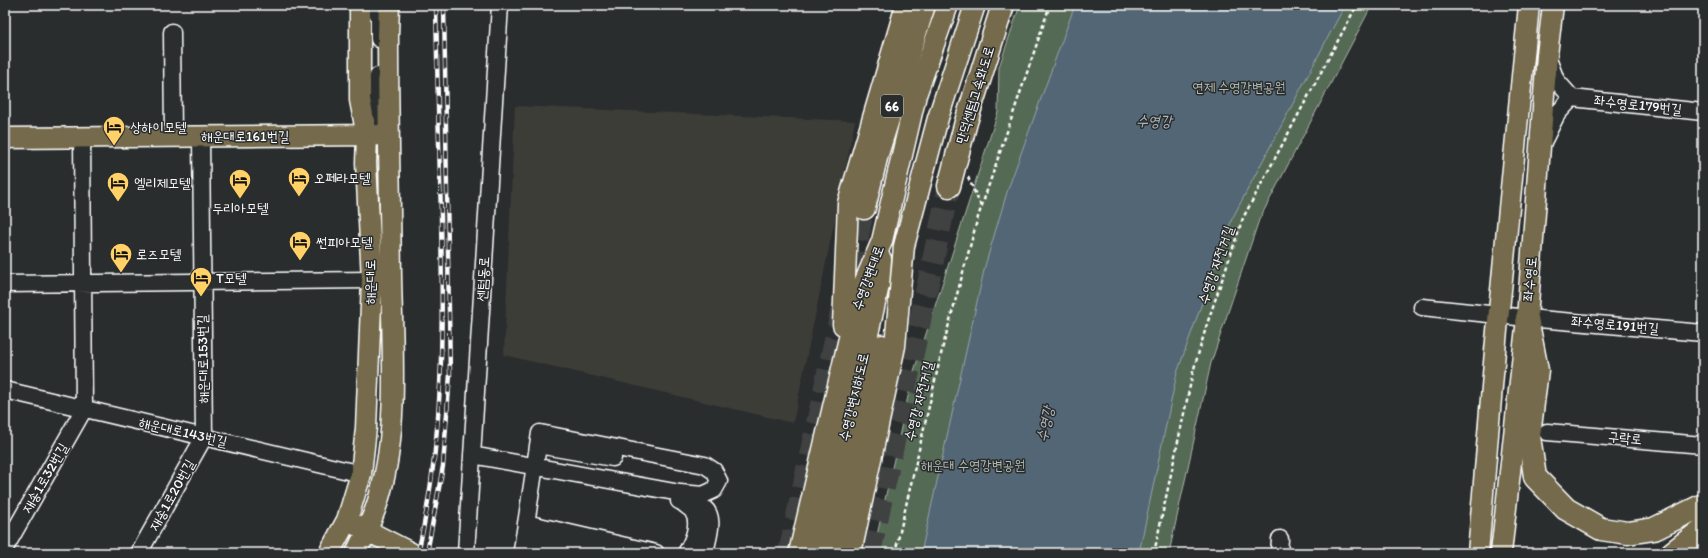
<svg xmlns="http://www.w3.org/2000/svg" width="1708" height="558" font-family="Itim,'Poor Story',sans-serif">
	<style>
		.built { fill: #3e3c39 }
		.green { fill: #556a55; stroke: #aab4aa }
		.water { fill: #526675; stroke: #97a3ac }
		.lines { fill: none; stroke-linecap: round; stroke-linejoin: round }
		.highway-tunnel { stroke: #3f4243; stroke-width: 22; stroke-dasharray: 22 11; stroke-linecap: butt }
		.minor-casing { stroke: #fff; stroke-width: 19 }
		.major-casing { stroke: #fff; stroke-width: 23 }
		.highway-casing { stroke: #fff; stroke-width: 25 }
		.path { stroke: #fff; stroke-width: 2.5; stroke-dasharray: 4 3; stroke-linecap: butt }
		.minor { stroke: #2a2d2e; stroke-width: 16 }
		.major { stroke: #746b4b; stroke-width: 20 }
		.highway { stroke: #746b4b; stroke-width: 22 }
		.rail-casing { stroke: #fff; stroke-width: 4.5 }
		.rail { stroke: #2a2d2e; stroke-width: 3; stroke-dasharray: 9; stroke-linecap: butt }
		.labels { text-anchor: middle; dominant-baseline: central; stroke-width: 3; stroke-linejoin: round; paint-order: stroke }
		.shield { fill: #2a2d2e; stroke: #bfc0c0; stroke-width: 1 }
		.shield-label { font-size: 13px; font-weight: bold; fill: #fff }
		.park-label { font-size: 14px; fill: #b2bcb2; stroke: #2a2d2e }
		.street-label { font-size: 14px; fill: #fff; stroke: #2a2d2e }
		.poi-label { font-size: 14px; fill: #fff; stroke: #2a2d2e; text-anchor: start }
		.water-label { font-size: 15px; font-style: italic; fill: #b1bac1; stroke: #2a2d2e }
	</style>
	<rect width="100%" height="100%" fill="#2a2d2e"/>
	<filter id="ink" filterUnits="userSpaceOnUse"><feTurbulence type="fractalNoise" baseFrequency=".025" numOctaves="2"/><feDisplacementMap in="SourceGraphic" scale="8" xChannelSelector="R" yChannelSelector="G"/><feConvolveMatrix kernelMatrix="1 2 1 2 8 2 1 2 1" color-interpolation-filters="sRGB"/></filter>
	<g filter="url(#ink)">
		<path class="built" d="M515 106 855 121 793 423 504 355Z"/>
		<path class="green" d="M1020 5H1372L1259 220 1211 363 1169 553H873L913 374 998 112 999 67Z"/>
		<path class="water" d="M1075 5H1345L1232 219 1177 373 1139 553H921L985 266 1008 189Z"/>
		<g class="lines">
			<path class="highway-tunnel" d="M850 272 864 208
				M789 553 843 303
				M870 553 949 186"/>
			<g class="minor-casing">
				<path id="minor" d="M375 5 379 18V39
					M172 32 173 136
					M1572 98 1703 112
					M367 136 378 100V76
					M1542 144 1557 114 1572 98 1556 80 1548 59
					M5 284 372 280
					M1422 307 1527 318 1703 333
					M5 390 361 474
					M1547 432 1703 445
					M538 445 613 458
					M472 455 680 493 703 495 714 490 719 481 714 471 705 465 540 433C534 472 528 511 522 550L536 553
					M679 501C686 503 695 503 701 506 718 515 707 539 705 553
					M681 501C684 505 691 508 693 512 701 524 692 543 686 553
					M526 523 656 553
					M524 536 599 553
					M5 548 84 409 82 137
					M139 553 204 437 201 136
					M466 553 500 5
					M1279 553 1280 539"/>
			</g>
			<g class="major-casing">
				<path id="major" d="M5 138 379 135
					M843 325 848 203 906 5
					M356 525 411 553
					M835 544 882 345
					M329 553 347 520 361 474 366 428 372 280 366 163 367 136 360 100V5
					M356 553C365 534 375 515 380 494 399 429 392 343 391 274 390 194 388 115 388 35L389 5
					M799 553 859 295 882 241 916 95 948 5
					M819 553 879 285 881 259
					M851 553 895 346 904 246 938 118 975 5
					M1478 553 1495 351 1529 5
					M1501 553 1527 318 1547 55 1553 5"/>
			</g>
			<g class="highway-casing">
				<path id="highway" d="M949 186 966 122 1003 5
					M864 208 877 154 924 5
					M1527 318 1537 370 1529 436 1535 477 1566 509 1601 529 1628 533 1654 529 1703 505
					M1672 553 1703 529"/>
			</g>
			<path class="path" d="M968 177 981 206
				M895 553 943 346 978 217 1050 5
				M1154 553 1193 372 1207 324 1243 218 1357 5"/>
			<use href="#minor" class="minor"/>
			<use href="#major" class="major"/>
			<use href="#highway" class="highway"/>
			<g class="rail-casing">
				<path id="rail" d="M418 553C444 441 443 330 441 216 439 146 437 75 436 5
					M427 553 443 466 450 374 444 5"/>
			</g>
			<use href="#rail" class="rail"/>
		</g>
	</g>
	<defs>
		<g id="hotel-pin" transform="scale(1.15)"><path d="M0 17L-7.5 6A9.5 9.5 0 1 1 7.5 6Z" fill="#ffd166" stroke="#2a2d2e"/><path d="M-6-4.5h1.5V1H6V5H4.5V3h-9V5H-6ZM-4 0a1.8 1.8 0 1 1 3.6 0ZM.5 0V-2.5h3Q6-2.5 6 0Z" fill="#111"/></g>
	</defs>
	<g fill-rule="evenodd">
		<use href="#hotel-pin" x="114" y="127"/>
		<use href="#hotel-pin" x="299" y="178"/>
		<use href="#hotel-pin" x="240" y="180"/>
		<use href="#hotel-pin" x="118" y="183"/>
		<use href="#hotel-pin" x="300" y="242"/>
		<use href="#hotel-pin" x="121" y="254"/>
		<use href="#hotel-pin" x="201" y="278"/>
	</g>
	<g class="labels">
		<rect class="shield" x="881" y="95" width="22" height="22" rx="3"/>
		<g class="shield-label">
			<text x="892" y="106">66</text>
		</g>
		<g class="park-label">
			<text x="1239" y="87">연제 수영강변공원</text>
			<text x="973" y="465">해운대 수영강변공원</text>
		</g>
		<g class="street-label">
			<text transform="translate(975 95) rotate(-73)">만덕센텀고속화도로</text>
			<text transform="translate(1638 105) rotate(6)">좌수영로179번길</text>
			<text x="245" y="136">해운대로161번길</text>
			<text transform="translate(1216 265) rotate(-71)">수영강 자전거길</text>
			<text transform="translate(868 278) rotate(-70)">수영강변대로</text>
			<text transform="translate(483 279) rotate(-86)">센텀동로</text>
			<text transform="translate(1530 279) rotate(-85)">좌수영로</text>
			<text transform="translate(370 282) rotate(-90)">해운대로</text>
			<text transform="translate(1615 325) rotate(5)">좌수영로191번길</text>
			<text transform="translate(203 359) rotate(-91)">해운대로153번길</text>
			<text transform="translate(854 397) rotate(-77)">수영강변지하도로</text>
			<text transform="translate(919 401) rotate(-76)">수영강 자전거길</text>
			<text transform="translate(183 432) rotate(13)">해운대로143번길</text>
			<text transform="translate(1625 438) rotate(5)">구락로</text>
			<text transform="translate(45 478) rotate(-60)">재송1로32번길</text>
			<text transform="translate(172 495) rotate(-61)">재송1로20번길</text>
		</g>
		<g class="poi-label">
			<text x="130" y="127">상하이모텔</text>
			<text x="314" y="178">오페라모텔</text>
			<text x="134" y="183">엘리제모텔</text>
			<text x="240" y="208" text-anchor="middle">두리아모텔</text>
			<text x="316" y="242">썬피아모텔</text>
			<text x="136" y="254">로즈모텔</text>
			<text x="216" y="278">T모텔</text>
		</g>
		<g class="water-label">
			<text x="1154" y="121">수영강</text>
			<text transform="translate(1045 424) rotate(-78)">수영강</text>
		</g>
	</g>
	<rect width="1708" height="558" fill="none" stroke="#2a2d2e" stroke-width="20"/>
	<rect x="10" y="10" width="1688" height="538" fill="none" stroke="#fff" stroke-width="1.5" filter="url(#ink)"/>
</svg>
